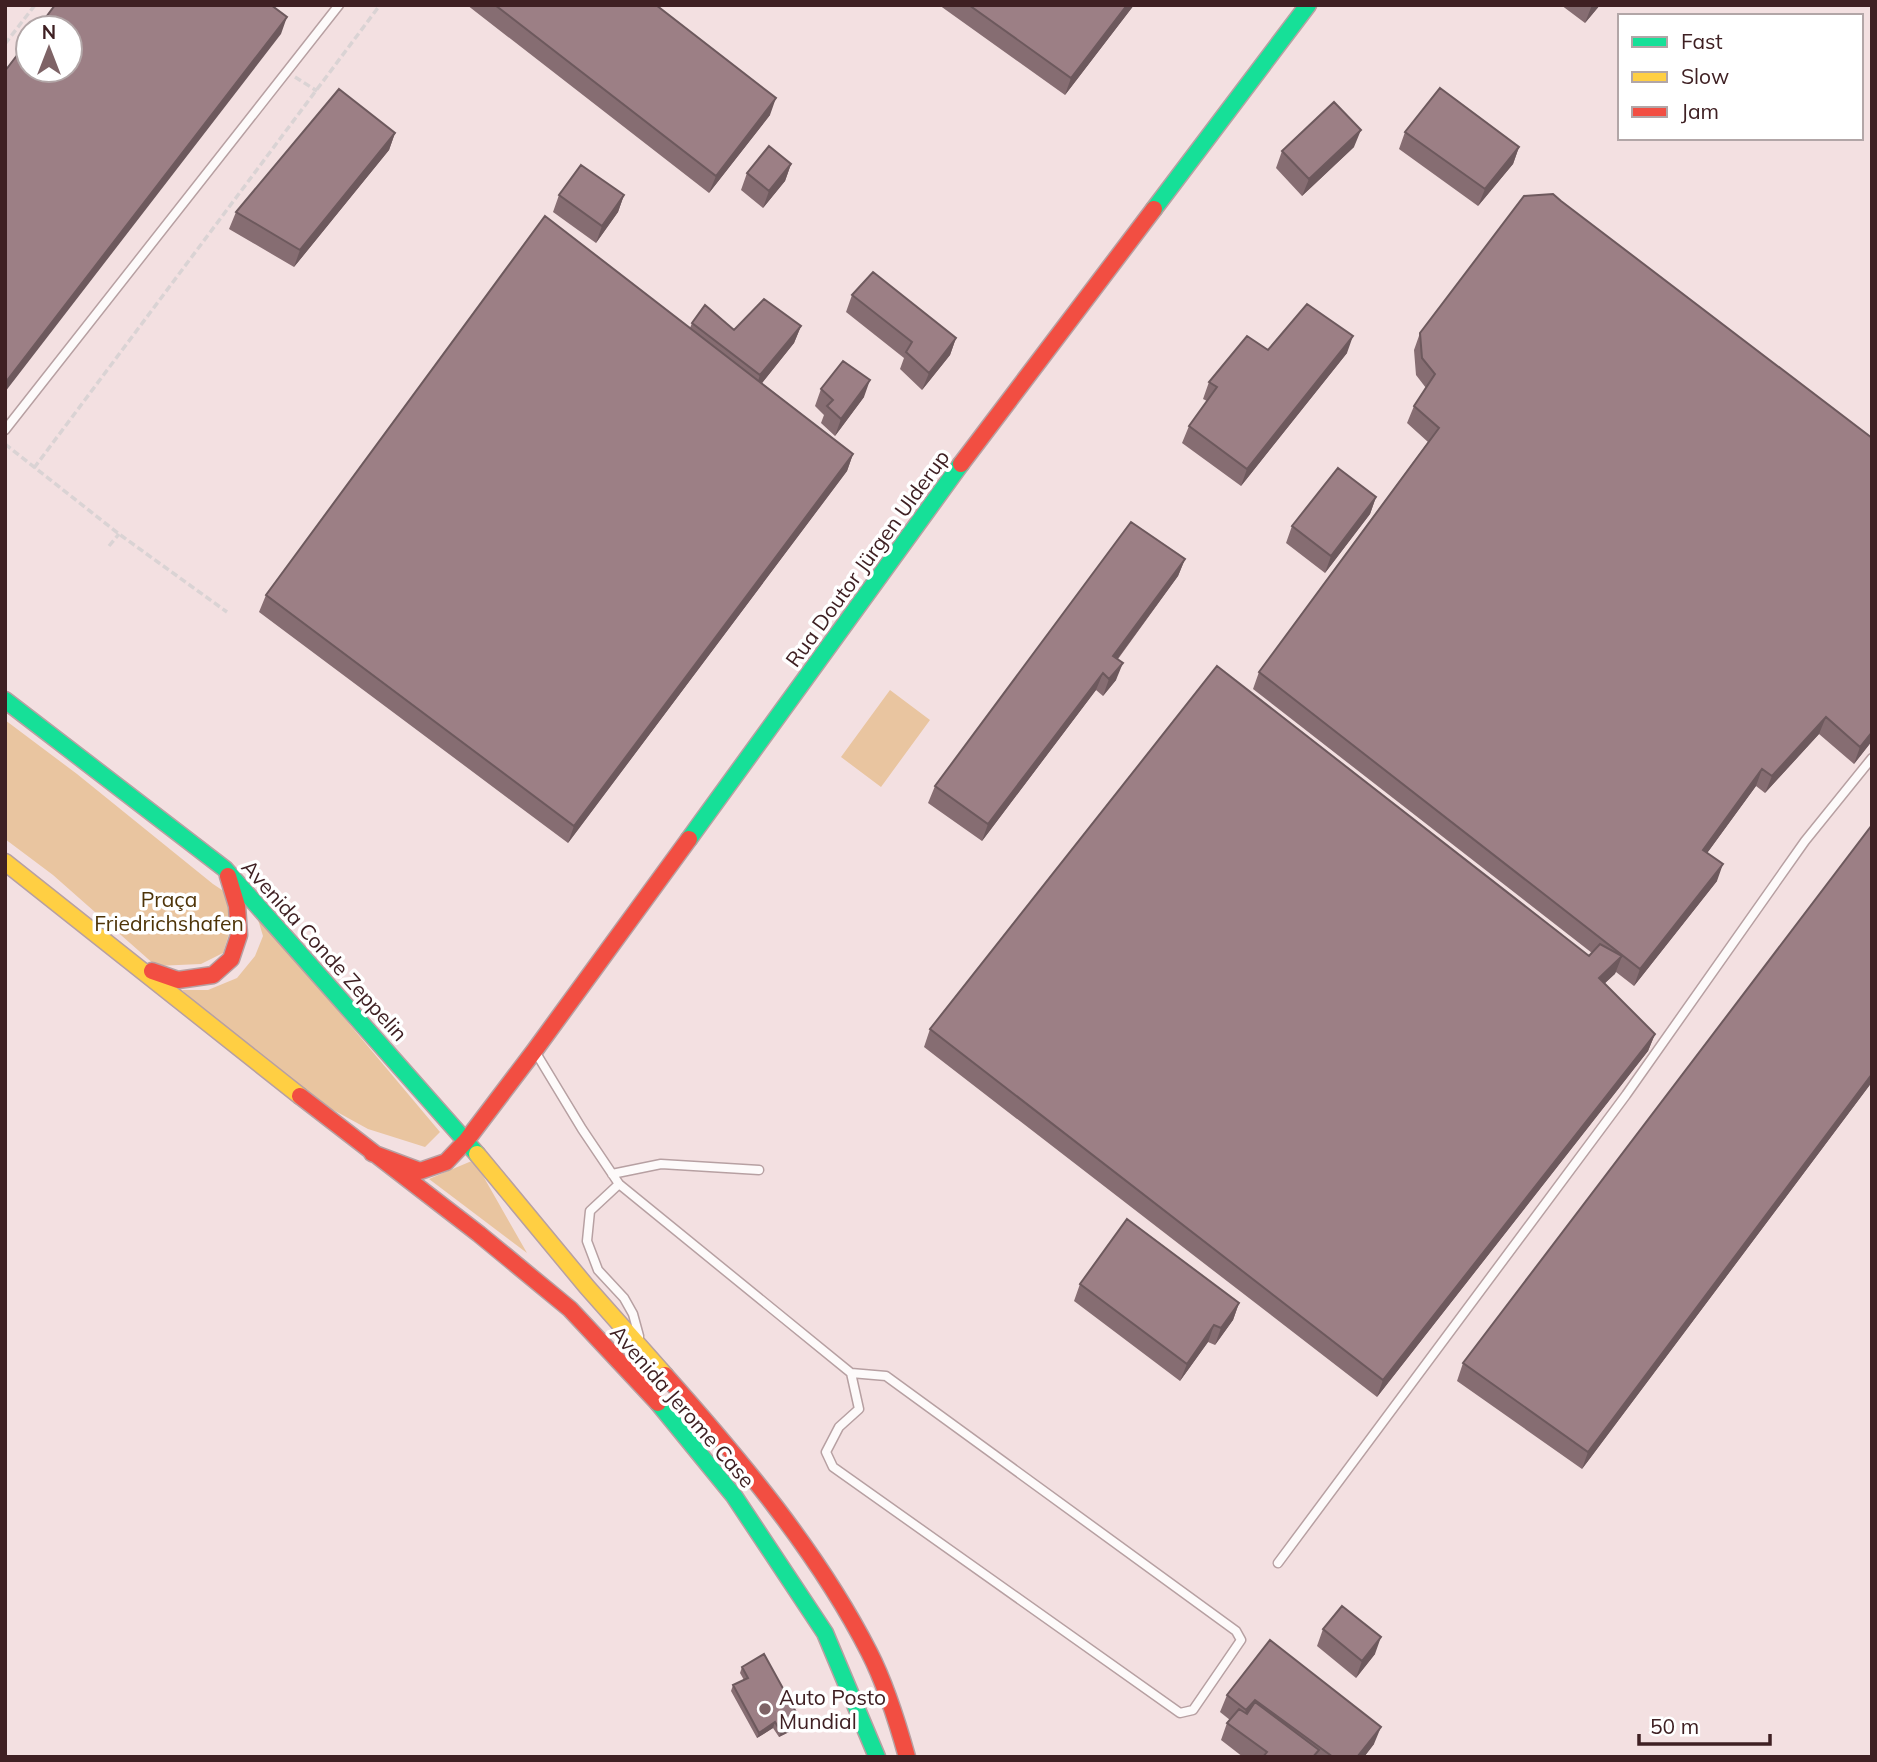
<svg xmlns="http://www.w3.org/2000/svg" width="1877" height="1762" font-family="Mulish,sans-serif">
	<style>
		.green { fill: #e9c5a0 }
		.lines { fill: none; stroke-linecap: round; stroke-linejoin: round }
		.lane-casing { stroke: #b7a0a2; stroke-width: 11 }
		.fast-casing { stroke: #b7a0a2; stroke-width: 19 }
		.slow-casing { stroke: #b7a0a2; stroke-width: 19 }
		.jam-casing { stroke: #b7a0a2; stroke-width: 19 }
		.path { stroke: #dad3d4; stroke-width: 3.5; stroke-dasharray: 7 3.5; stroke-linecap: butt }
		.lane { stroke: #fdfafa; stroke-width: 8 }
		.fast { stroke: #16e098; stroke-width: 16 }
		.slow { stroke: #ffcf43; stroke-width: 16 }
		.jam { stroke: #f24e42; stroke-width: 16 }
		.wall { fill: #866d72 }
		.shaded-wall { fill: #6d595d }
		.building { fill: #9c7f85; stroke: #6d595d; stroke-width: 2 }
		.poi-dot { fill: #7e6366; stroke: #fff; stroke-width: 2.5 }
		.labels { text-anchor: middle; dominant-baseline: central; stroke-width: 7; stroke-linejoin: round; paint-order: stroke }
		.street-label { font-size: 21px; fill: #3f2023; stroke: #fff }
		.park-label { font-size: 21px; fill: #4e3408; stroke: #fff }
		.poi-label { font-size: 21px; fill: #3f2023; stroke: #fff; text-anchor: start }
	</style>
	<rect width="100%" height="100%" fill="#f3e0e1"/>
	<path class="green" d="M890 690 930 720 881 787 841 757Z
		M5 720 77 774 213 884 231 896 234 918 223 953 201 964 156 966 53 875 5 839Z
		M256 913 440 1132 425 1147 368 1129 286 1084 182 990H208L237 978 255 956 263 936Z
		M474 1160 527 1253 429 1179Z"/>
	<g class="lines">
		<g class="lane-casing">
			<path id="lane" d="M5 430 339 5
				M536 1053 582 1129 619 1184 851 1373 886 1376 1236 1631 1241 1640 1193 1710 1180 1713 833 1467 826 1452 839 1427 859 1409 851 1373
				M612 1174 661 1164 759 1170
				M619 1184 590 1211 587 1241 598 1270 624 1298 633 1314 639 1336
				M1278 1563 1626 1095 1805 841 1872 758"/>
		</g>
		<g class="fast-casing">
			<path id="fast" d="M1154 209 1308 5
				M5 700 225 869 477 1154
				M689 839 961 464
				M658 1403 734 1496 825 1633 877 1757"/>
		</g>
		<g class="slow-casing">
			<path id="slow" d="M5 862 300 1096
				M477 1154 587 1287 665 1375"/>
		</g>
		<g class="jam-casing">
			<path id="jam" d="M961 464 1154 209
				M152 971 178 980 213 975 231 959 239 935 237 906 228 876
				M300 1096 479 1234 570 1309 658 1403
				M372 1153 420 1171 446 1162 466 1141 535 1050 689 839
				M665 1375C739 1458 818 1552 869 1652 886 1685 897 1721 907 1757"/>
		</g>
		<path class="path" d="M5 44 35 5
			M295 77 317 91
			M5 444 119 534 227 612
			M34 468 380 5
			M109 546 119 534"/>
		<use href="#lane" class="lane"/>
		<use href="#fast" class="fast"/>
		<use href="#slow" class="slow"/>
		<use href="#jam" class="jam"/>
	</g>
	<path class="wall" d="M467 5H656L770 115 709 193Z
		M939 5H1134L1065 95Z
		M1561 5H1600L1585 23Z
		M1405 132 1519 147 1513 164 1478 206 1399 149Z
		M395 133 389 150 294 267 229 229 236 212Z
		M1354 147 1302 196 1276 168 1282 151Z
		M791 164 785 181 763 208 741 190 747 173Z
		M559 195H624L618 212 596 243 553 212Z
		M852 295 956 338 950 355 922 390 900 369 904 358 846 312Z
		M692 323 734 330 801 326 794 343 762 383 853 454 847 471 568 843 259 612 266 595 690 328Z
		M1420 333 1872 741 1854 764 1819 734 1765 793 1756 786 1707 853 1717 881 1634 986 1616 972 1604 984 1655 1034 1648 1051 1377 1397 924 1047 930 1029 1589 956 1592 953 1253 689 1259 672 1428 442 1407 423 1414 406 1426 388 1416 375 1414 350Z
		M1268 350 1347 353 1241 486 1182 443 1189 426 1207 401 1203 399 1209 382Z
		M821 389 864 397 835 436 821 423 824 415 815 406Z
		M1376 497 1370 514 1325 573 1286 543 1292 526Z
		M1185 559 1178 576 1118 659 1116 680 1103 696 1096 690 982 841 928 803 935 786Z
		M1872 825V1082L1582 1469 1457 1381 1463 1363Z
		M1080 1284 1239 1303 1233 1320 1215 1345 1208 1342 1180 1381 1074 1301Z
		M1323 1629 1375 1654 1356 1678 1317 1646Z
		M1270 1640 1374 1744 1364 1757H1243L1221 1740 1227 1723 1230 1720 1220 1712 1227 1695Z
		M742 1667 801 1721 799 1727 779 1737 773 1728 757 1738 731 1691 733 1685 744 1680 740 1673Z"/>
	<path class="shaded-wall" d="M1127 5H1134L1065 95 1071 78Z
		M1592 5H1600L1585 23Z
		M287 17 281 34 5 392V383Z
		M776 98 770 115 709 193 716 176Z
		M1361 130 1354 147 1302 196 1309 179Z
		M395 133 389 150 294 267 300 250Z
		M1519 147 1513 164 1478 206 1485 189Z
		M791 164 785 181 763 208 769 191Z
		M624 195 618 212 596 243 602 226Z
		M801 326 794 343 754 393 760 375Z
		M1353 336 1347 353 1241 486 1247 469Z
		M956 338 950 355 922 390 929 373Z
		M870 380 864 397 835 436 841 419Z
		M853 454 847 471 568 843 574 826Z
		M1376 497 1370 514 1325 573 1331 556Z
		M1185 559 1178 576 1107 673 1113 656Z
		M1123 663 1116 680 1103 696 1109 679Z
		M1103 673 1096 690 982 841 988 824Z
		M1826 717 1819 734 1765 793 1772 776Z
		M1872 732V741L1854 764 1860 747Z
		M1762 769 1756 786 1697 867 1703 850Z
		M1723 864 1717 881 1634 986 1640 969Z
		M1622 956 1615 974 1592 995 1599 978Z
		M1655 1034 1648 1051 1377 1397 1383 1380Z
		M1872 1074V1082L1582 1469 1588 1452Z
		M1239 1303 1233 1320 1215 1345 1221 1328Z
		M1214 1325 1208 1342 1180 1381 1187 1364Z
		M1381 1637 1375 1654 1356 1678 1362 1661Z
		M1255 1700 1249 1717 1240 1727 1246 1710Z
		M801 1721 799 1727 779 1737 781 1732Z
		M775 1722 773 1728 757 1738 759 1733Z
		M1381 1727 1374 1744 1364 1757H1357Z"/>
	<path class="building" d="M55 5H271L287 17 5 383V71L28 41V70H70V28H38Z
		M495 5H656L776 98 716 176Z
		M969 5H1127L1071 78Z
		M1440 88 1519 147 1485 189 1405 132Z
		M339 89 395 133 300 250 236 212Z
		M1334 102 1361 130 1309 179 1282 151Z
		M769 146 791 164 769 191 747 173Z
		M581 165 624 195 602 226 559 195Z
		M1553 194 1561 201 1872 438V732L1860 747 1826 717 1772 776 1762 769 1703 850 1723 864 1640 969 1259 672 1439 428 1414 406 1435 374 1422 358 1420 333 1524 196Z
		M545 216 853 454 574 826 266 595Z
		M873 272 956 338 929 373 906 352 912 342 852 295Z
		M764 299 801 326 760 375 692 323 705 305 734 330Z
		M1307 304 1353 336 1247 469 1189 426 1217 387 1209 382 1247 336 1268 350Z
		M843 361 870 380 841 419 827 406 833 400 821 389Z
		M1338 468 1376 497 1331 556 1292 526Z
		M1131 522 1185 559 1113 656 1123 663 1109 679 1103 673 988 824 935 786Z
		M1217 666 1589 956 1600 944 1622 956 1599 978 1655 1034 1383 1380 930 1029Z
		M1872 825V1074L1588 1452 1463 1363Z
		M1127 1219 1239 1303 1221 1328 1214 1325 1187 1364 1080 1284Z
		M1342 1606 1381 1637 1362 1661 1323 1629Z
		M1270 1640 1381 1727 1357 1757H1333L1255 1700 1246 1710 1227 1695Z
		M764 1654 801 1721 781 1732 775 1722 759 1733 733 1685 748 1678 742 1667Z
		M1255 1702 1319 1750 1313 1757H1263L1267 1752 1227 1723 1239 1709 1247 1714Z"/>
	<circle class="poi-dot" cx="765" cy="1709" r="7"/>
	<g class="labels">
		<g class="street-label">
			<text transform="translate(867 558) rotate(-54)">Rua Doutor Jürgen Ulderup</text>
			<text transform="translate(325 950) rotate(48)">Avenida Conde Zeppelin</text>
			<text transform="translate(683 1406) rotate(49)">Avenida Jerome Case</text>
		</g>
		<g class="park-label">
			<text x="169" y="899">Praça<tspan x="169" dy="24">Friedrichshafen</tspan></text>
		</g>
		<g class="poi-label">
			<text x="779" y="1697">Auto Posto<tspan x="779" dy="24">Mundial</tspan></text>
		</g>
	</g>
	<rect width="1877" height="1762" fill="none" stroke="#3f2023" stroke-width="14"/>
	<rect x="1618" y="14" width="245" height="126" fill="#ffffff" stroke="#b2a6a7" stroke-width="2"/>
	<rect x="1632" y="37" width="35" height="10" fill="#16e098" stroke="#b2a6a7" stroke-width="2"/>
	<text x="1681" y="49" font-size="21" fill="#3f2023">Fast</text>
	<rect x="1632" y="72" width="35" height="10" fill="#ffcf43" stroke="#b2a6a7" stroke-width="2"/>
	<text x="1681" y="84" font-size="21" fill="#3f2023">Slow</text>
	<rect x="1632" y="107" width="35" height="10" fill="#f24e42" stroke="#b2a6a7" stroke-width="2"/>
	<text x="1681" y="119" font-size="21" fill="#3f2023">Jam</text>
	<g transform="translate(49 49)"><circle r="33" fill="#ffffff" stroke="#b2a6a7" stroke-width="2"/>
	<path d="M0-5L12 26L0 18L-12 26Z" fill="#7e6366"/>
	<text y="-10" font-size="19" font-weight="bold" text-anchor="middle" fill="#3f2023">N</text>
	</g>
	<path d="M1639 1734v10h131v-10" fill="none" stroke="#3f2023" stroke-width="3.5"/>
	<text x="1650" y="1734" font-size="21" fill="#3f2023" stroke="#ffffff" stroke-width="5" paint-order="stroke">50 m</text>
</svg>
